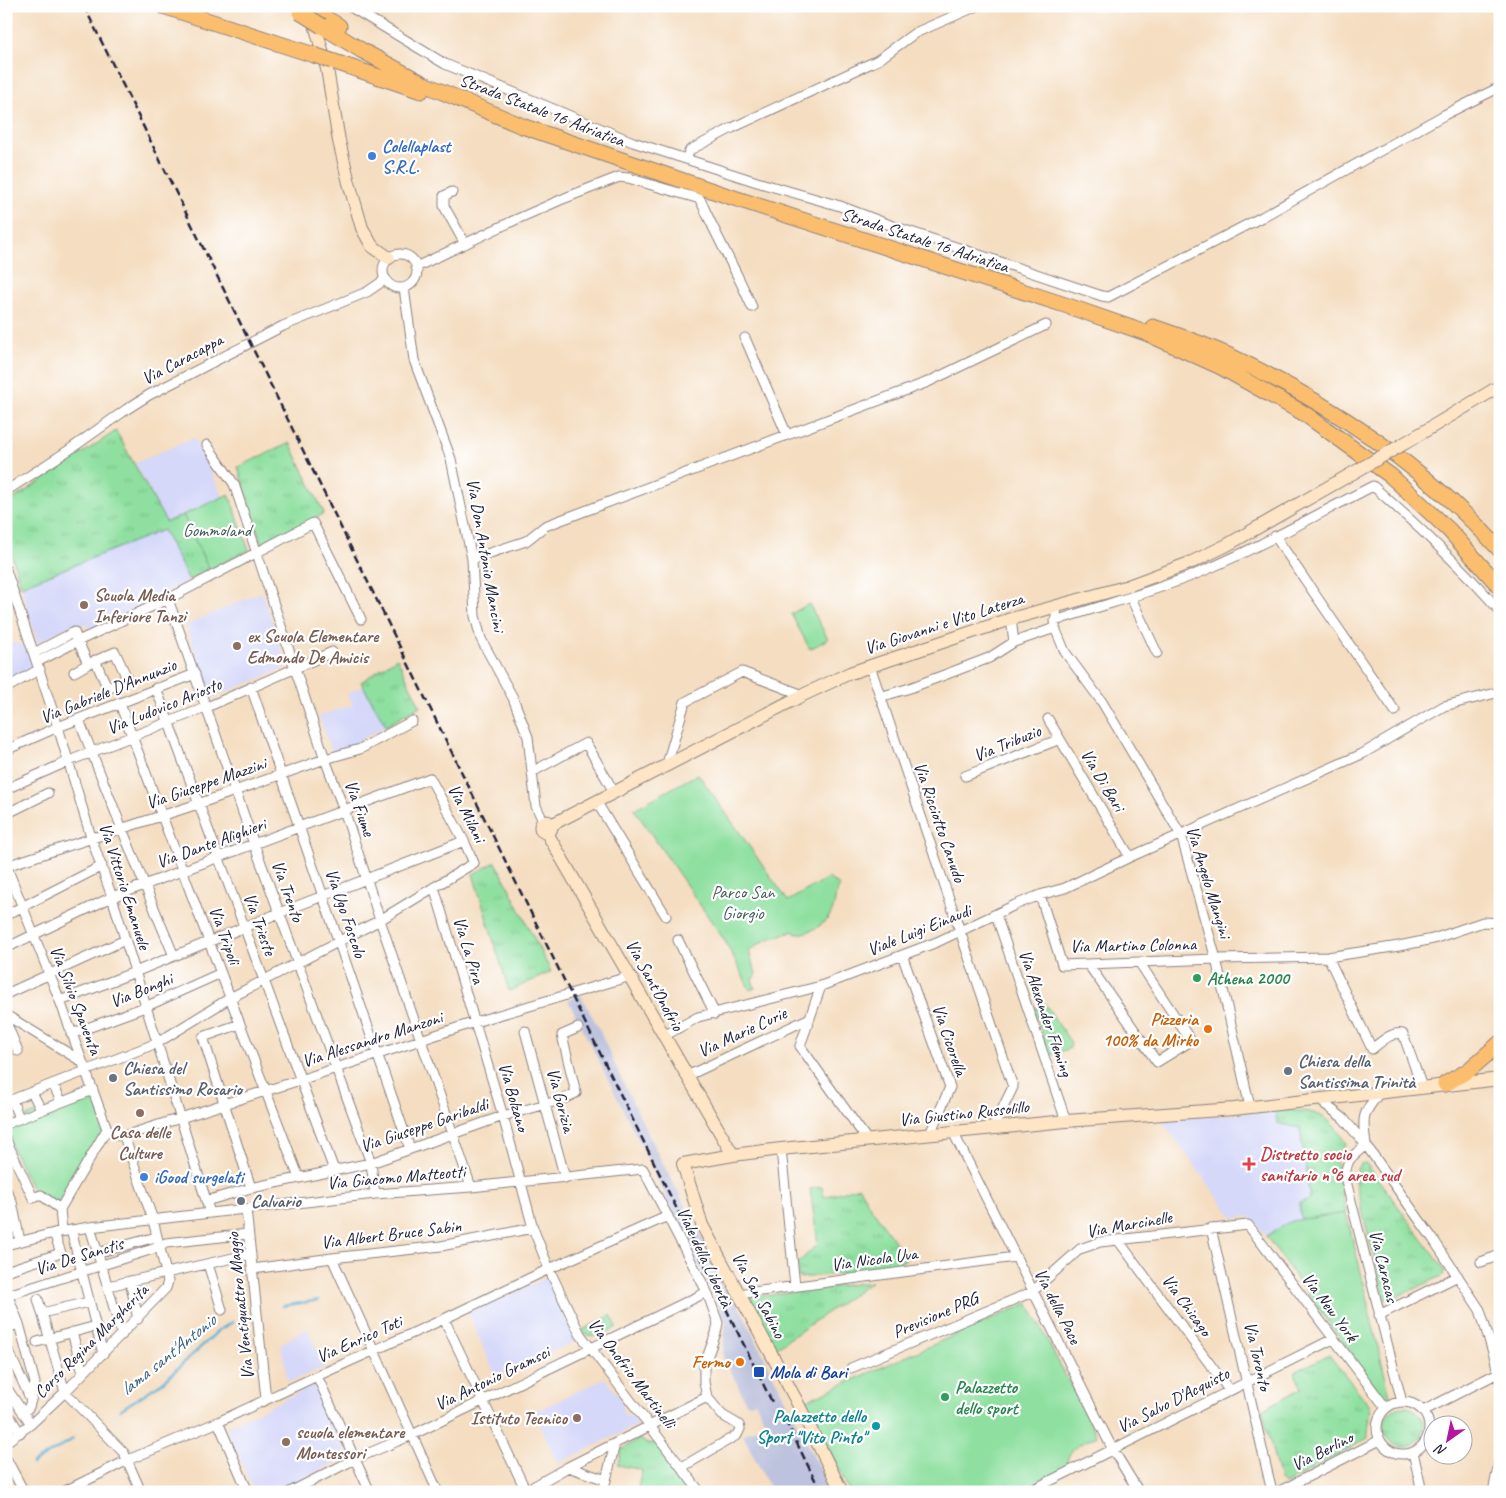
<svg xmlns="http://www.w3.org/2000/svg" width="1506" height="1498" font-family="Caveat,sans-serif">
	<style>
		.built { fill: #d5d8f9 }
		.railway { fill: #bdc3de }
		.grass { fill: url(#grass-tufts); stroke: #58816e }
		.park { fill: #8fe0a0; stroke: #58816e }
		.lines { fill: none; stroke-linecap: round; stroke-linejoin: round }
		.stream { stroke: #55acd2; stroke-width: 2.5 }
		.street-casing { stroke: #8b807e; stroke-width: 11 }
		.secondary-casing { stroke: #8b807e; stroke-width: 14 }
		.highway-casing { stroke: #8b807e; stroke-width: 17 }
		.street { stroke: #fff; stroke-width: 9 }
		.secondary { stroke: #fde5c5; stroke-width: 12 }
		.highway { stroke: #fbbe6e; stroke-width: 15 }
		.rail { stroke: #22223b; stroke-width: 2.5; stroke-dasharray: 8 4; stroke-linecap: butt }
		.secondary-bridge-casing { stroke: #8b807e; stroke-width: 14; stroke-linecap: butt }
		.highway-bridge-casing { stroke: #8b807e; stroke-width: 17; stroke-linecap: butt }
		.secondary-bridge { stroke: #fde5c5; stroke-width: 12 }
		.highway-bridge { stroke: #fbbe6e; stroke-width: 15 }
		.shop-dot { fill: #3f7fe0; stroke: #fff; stroke-width: 2 }
		.education-dot { fill: #8d6e63; stroke: #fff; stroke-width: 2 }
		.leisure-dot { fill: #2e9e5b; stroke: #fff; stroke-width: 2 }
		.food-dot { fill: #e8710a; stroke: #fff; stroke-width: 2 }
		.worship-dot { fill: #6b7280; stroke: #fff; stroke-width: 2 }
		.health-dot { fill: #e0444e; stroke: #fff; stroke-width: 2 }
		.transit-dot { fill: #1a4fb4; stroke: #fff; stroke-width: 2 }
		.culture-dot { fill: #0f9aa8; stroke: #fff; stroke-width: 2 }
		.labels { text-anchor: middle; dominant-baseline: central; stroke-width: 4.5; stroke-linejoin: round; paint-order: stroke }
		.street-label { font-size: 18px; fill: #22223b; stroke: #fff }
		.shop-label { font-size: 18px; font-weight: bold; fill: #366cbe; stroke: #fff; text-anchor: start }
		.park-label { font-size: 18px; fill: #435b59; stroke: #fff }
		.education-label { font-size: 18px; font-weight: bold; fill: #785e54; stroke: #fff; text-anchor: start }
		.leisure-label { font-size: 18px; font-weight: bold; fill: #27864d; stroke: #fff; text-anchor: start }
		.food-label { font-size: 18px; font-weight: bold; fill: #c56008; stroke: #fff; text-anchor: end }
		.worship-label { font-size: 18px; font-weight: bold; fill: #5b616d; stroke: #fff; text-anchor: start }
		.health-label { font-size: 18px; font-weight: bold; fill: #be3a42; stroke: #fff; text-anchor: start }
		.transit-label { font-size: 18px; font-weight: bold; fill: #164399; stroke: #fff; text-anchor: start }
		.culture-label { font-size: 18px; font-weight: bold; fill: #0d838f; stroke: #fff; text-anchor: end }
		.water-label { font-size: 19px; font-style: italic; fill: #39607f; stroke: #fff }
	</style>
	<defs>
		<pattern id="grass-tufts" width="24" height="20" patternUnits="userSpaceOnUse" patternTransform="scale(1.25)"><rect width="24" height="20" fill="#8fe0a0"/><path d="M3 7l-1-3M5 7V3M7 7l1-3M15 17l-1-3M17 17v-4M19 17l1-3" fill="none" stroke="#7bc08b"/></pattern>
	</defs>
	<rect width="100%" height="100%" fill="#fff"/>
	<filter id="ink" filterUnits="userSpaceOnUse"><feTurbulence type="fractalNoise" baseFrequency=".02" numOctaves="2"/><feDisplacementMap in="SourceGraphic" scale="10" xChannelSelector="R" yChannelSelector="G"/><feConvolveMatrix kernelMatrix="1 2 1 2 8 2 1 2 1" color-interpolation-filters="sRGB"/></filter>
	<filter id="wash" filterUnits="userSpaceOnUse"><feTurbulence type="fractalNoise" baseFrequency=".0096" numOctaves="4" result="noise"/><feDisplacementMap in="SourceGraphic" scale="20" xChannelSelector="R" yChannelSelector="G"/><feGaussianBlur stdDeviation="1.12" result="paint"/><feColorMatrix in="noise" values="0 0 0 0 0 0 0 0 0 0 0 0 0 0 0 0 0 1.4 0 .05"/><feComposite in="paint" operator="in"/></filter>
	<g filter="url(#wash)">
		<rect width="100%" height="100%" fill="#f4ddc0"/>
		<path class="built" d="M194 438 223 497 166 522 135 463Z
			M164 529 189 580 90 632 86 624 81 626 74 624 37 643 21 586Z
			M262 592 287 667 210 699 186 625Z
			M6 642 26 645 33 667 6 682Z
			M363 686 386 726 333 755 319 716 353 705 347 694Z
			M1275 1110 1277 1123 1300 1128 1310 1200 1300 1203 1301 1220 1291 1221 1266 1236 1250 1216 1233 1218 1162 1121Z
			M547 1278 577 1341 495 1375 468 1312Z
			M307 1328 325 1367 288 1382 281 1344Z
			M605 1378 624 1403 622 1409 625 1415 633 1416 639 1424 558 1464 534 1412Z
			M315 1385 347 1457 275 1492H254L226 1427Z"/>
		<path class="railway" d="M581 995 600 1031 620 1076 662 1162 746 1320 831 1492H772L743 1435 766 1423 755 1401 748 1404 746 1402 723 1356 726 1321 687 1244 650 1163 568 1000Z"/>
		<path class="grass" d="M116 431 166 522 183 515 209 569 189 580 163 530 21 586 12 557 6 548V504Z
			M290 443 324 513 268 546 265 542H261L238 467Z
			M397 658 420 706 386 726 361 682Z
			M496 862 551 972 509 991 473 874Z
			M1275 1110C1312 1111 1327 1109 1346 1144L1336 1161 1346 1213 1301 1220 1299 1203 1310 1200 1300 1128 1277 1123Z
			M1366 1163 1445 1270 1444 1275 1390 1300 1384 1299 1355 1182 1357 1169 1360 1164Z
			M822 1187 824 1197 859 1187 869 1205 907 1258 894 1268 799 1278 797 1264 818 1244 810 1189Z
			M871 1282 776 1348 746 1298Z
			M1329 1355 1370 1406C1372 1417 1367 1427 1368 1438L1285 1484 1280 1480 1262 1410 1302 1388 1294 1372Z
			M1384 1427a20 20 0 1 1 40 0a20 20 0 1 1-40 0Z
			M639 1439 648 1444 656 1442 688 1492H637L642 1470 618 1465 621 1450Z"/>
		<path class="park" d="M229 494 249 550 209 569 183 515Z
			M809 604 828 639 810 649 791 614Z
			M698 774 788 901 828 878 840 886C834 895 836 896 834 905 831 922 812 933 796 934L794 931C774 939 766 936 749 952L756 974 752 980 755 988 750 990 725 941 634 809Z
			M1045 1004 1071 1043 1070 1048 1049 1056 1034 1009Z
			M86 1093 93 1095 106 1129 60 1207 35 1196 6 1135V1125Z
			M1346 1213 1369 1304V1310L1391 1400 1387 1403 1266 1236 1291 1221Z
			M1028 1303 1097 1436C1082 1443 1066 1448 1067 1467L1020 1492H850L805 1401Z
			M611 1315 617 1327C605 1333 592 1342 582 1330Z"/>
		<g class="lines">
			<path class="stream" d="M283 1306 319 1300
				M120 1410 163 1382 219 1330 233 1322
				M32 1464 73 1439"/>
		</g>
	</g>
	<g filter="url(#ink)">
		<g class="lines">
			<g class="street-casing">
				<path id="street" d="M349 6 445 64 633 142 757 182 840 206 890 225 1102 296 1108 297 1262 217 1444 115 1500 87
					M686 159 690 150 732 128 878 60 915 33 977 6
					M452 192 444 196V206L465 244
					M383 271a17 17 0 1 1 34 0a17 17 0 1 1-34 0Z
					M416 267 515 220 565 198 619 177 628 178 700 199C716 236 736 270 752 307
					M404 288 414 360 451 459 472 559 475 616 481 639 513 698 528 737 536 806 544 823
					M745 338 787 435
					M207 445 234 484 325 759 344 810 380 920 471 1187
					M6 491 69 450 127 409 149 395 283 326 367 292 386 279
					M1275 536 1395 711
					M472 559 526 541 545 526 928 382 1046 325
					M6 570 58 727 91 837 112 897 210 1213
					M1131 598 1157 653
					M168 599 254 844 371 1163 375 1194
					M1057 605 1055 628 1065 652 1102 702 1181 835 1216 959 1250 1107
					M1011 619 1014 642
					M1055 621C1102 605 1150 593 1196 574 1256 549 1314 516 1373 486 1417 525 1461 566 1500 611
					M34 653 74 632 78 641 37 662
					M88 664 78 641 168 599 313 523 361 619
					M870 666 1013 1087 993 1128
					M74 672 88 664 115 652 127 678 108 689 95 660
					M251 687 410 1149
					M6 688 40 669
					M156 688 334 1170
					M880 697 910 688 989 658 1014 642 1055 628
					M120 704 240 1024 299 1178
					M1048 719 1130 857
					M79 720C110 799 141 878 174 956
					M6 750 58 727 195 674
					M667 764 685 702 742 672 803 695
					M532 772 586 743 614 792
					M965 776 1060 739
					M6 789 69 761 207 707 332 652
					M596 801 666 916
					M6 814 48 793
					M6 865 60 1001 107 1129 116 1135 124 1136 300 1080 475 1022 631 976
					M6 866 198 804 325 759 360 749 412 721
					M434 887 503 1116 533 1228 549 1269 580 1334 700 1492
					M1040 895 1062 965 1216 959 1328 957 1399 946 1433 939 1483 922 1500 923
					M6 915 102 866
					M996 915 1066 1121
					M678 940 715 1014
					M6 948 112 897 430 778 464 841 474 863 380 920 230 998 157 1043 6 1102
					M902 955 950 1087 930 1134
					M1328 957 1372 1049C1381 1042 1392 1031 1403 1034L1422 1087
					M1088 964 1157 1062 1191 1041 1139 962
					M821 986 800 1046 868 1141
					M6 994 125 940
					M60 1001 135 972 279 913 464 841
					M6 1015 81 1061
					M6 1022 18 1051
					M240 1024 203 1037 251 1188
					M525 1031 565 1178
					M71 1034 145 1007 221 973
					M664 1036 698 1017 821 986 937 942 1015 905 1040 895 1065 888 1130 857 1362 754 1444 706 1500 692
					M687 1076 810 1018
					M53 1084 61 1101
					M32 1092 41 1110
					M1318 1099 1343 1118 1366 1145 1433 1239 1480 1310 1495 1359 1500 1381
					M12 1100 19 1118
					M6 1124 93 1090
					M953 1132 1112 1448 1139 1492
					M6 1140 33 1198 41 1195 60 1209
					M1366 1145C1352 1157 1347 1157 1345 1177L1402 1402
					M1366 1145C1362 1115 1362 1115 1380 1092
					M781 1149 795 1286
					M6 1190 12 1202 20 1241
					M206 1201 251 1188 371 1163 503 1116 561 1100 576 1093 562 1035 578 1028
					M246 1209 266 1399
					M6 1213 14 1228
					M90 1227 122 1335
					M1211 1228 1272 1492
					M71 1230 103 1354
					M62 1231 60 1209 107 1129
					M1118 1240 1229 1390
					M6 1245 54 1233 90 1227 375 1194 471 1187 643 1169 707 1292 718 1323 716 1333 704 1366V1382L707 1397 722 1415 739 1425 740 1429 737 1435 682 1467
					M97 1253 156 1237
					M332 1258 438 1492
					M1481 1262 1500 1255
					M208 1264 222 1310
					M253 1269 332 1258 441 1246 533 1228
					M6 1271 61 1253 54 1233
					M130 1281 138 1319
					M108 1286 251 1254
					M6 1291 19 1324 35 1383 31 1400
					M738 1294 1015 1257
					M8 1295 159 1247 166 1243 248 1234
					M38 1299 65 1392 124 1453 141 1492
					M42 1313 89 1302
					M1379 1315 1458 1276
					M444 1319 526 1491
					M6 1328 19 1324
					M72 1332 83 1373
					M37 1342 96 1326
					M7 1348 31 1400 29 1407 23 1413
					M851 1368 1032 1292 1080 1249 1100 1242 1248 1225 1386 1408
					M317 1376 370 1492
					M6 1387 31 1424
					M1377 1428a26 26 0 1 1 52 0a26 26 0 1 1-52 0Z
					M6 1410 20 1433
					M1423 1411 1498 1373
					M218 1422 248 1492
					M6 1442 31 1424 65 1392 166 1288 168 1281 153 1220 124 1136
					M1413 1452 1422 1492
					M6 1458 24 1492
					M568 1467 606 1480
					M63 1492 128 1460 218 1422 317 1376 444 1319 549 1269 668 1216
					M290 1492 355 1459 412 1435 707 1292
					M524 1492 568 1467 707 1397
					M603 1492 615 1444
					M1028 1492 1333 1339
					M1278 1492 1380 1440
					M1493 1492 1500 1458"/>
			</g>
			<g class="secondary-casing">
				<path id="secondary" d="M310 6 327 69 339 141 349 183 362 228 372 246 389 258
					M1405 443 1500 386
					M540.5 827a5.5 5.5 0 1 1 11 0a5.5 5.5 0 1 1-11 0Z
					M551 825 803 695 850 673 1011 619 1125 587 1192 562 1227 545 1353 473
					M547 833 733 1155
					M842 1492 795 1398 702 1225 683 1164 733 1155 781 1149 1066 1121 1234 1109 1500 1079"/>
			</g>
			<g class="highway-casing">
				<path id="highway" d="M163 6 314 55
					M317 13 339 26
					M322 26 361 50 424 84 522 126 728 196 1068 306 1146 333 1221 367 1305 414 1391 476 1449 530 1500 587
					M332 61 421 91
					M1153 327C1180 336 1207 345 1232 357 1331 404 1426 468 1500 550
					M1445 1084 1469 1070 1500 1043"/>
			</g>
			<use href="#street" class="street"/>
			<use href="#secondary" class="secondary"/>
			<use href="#highway" class="highway"/>
			<path class="rail" d="M84 6 773 1404
				M780 1409 821 1492"/>
			<g class="secondary-bridge-casing">
				<path id="secondary-bridge" d="M1353 473 1405 443"/>
			</g>
			<g class="highway-bridge-casing">
				<path id="highway-bridge" d="M300 12 322 26
					M314 55 332 61"/>
			</g>
			<use href="#secondary-bridge" class="secondary-bridge"/>
			<use href="#highway-bridge" class="highway-bridge"/>
		</g>
	</g>
	<g class="shop-dot">
		<circle cx="372" cy="156" r="5"/>
		<circle cx="144" cy="1177" r="5"/>
	</g>
	<g class="education-dot">
		<circle cx="84" cy="605" r="5"/>
		<circle cx="237" cy="646" r="5"/>
		<circle cx="140" cy="1113" r="5"/>
		<circle cx="577" cy="1418" r="5"/>
		<circle cx="286" cy="1442" r="5"/>
	</g>
	<g class="leisure-dot">
		<circle cx="1197" cy="978" r="5"/>
		<circle cx="945" cy="1397" r="5"/>
	</g>
	<g class="food-dot">
		<circle cx="1208" cy="1029" r="5"/>
		<circle cx="740" cy="1362" r="5"/>
	</g>
	<g class="worship-dot">
		<circle cx="1288" cy="1071" r="5"/>
		<circle cx="113" cy="1078" r="5"/>
		<circle cx="241" cy="1201" r="5"/>
	</g>
	<path class="health-dot" d="M1246.5 1156.5h5v5h5v5h-5v5h-5v-5h-5v-5h5z"/>
	<rect class="transit-dot" x="753" y="1366" width="12" height="12" rx="2.5"/>
	<circle class="culture-dot" cx="876" cy="1426" r="5"/>
	<g class="labels">
		<g class="street-label">
			<text transform="translate(542 110) rotate(21)">Strada Statale 16 Adriatica</text>
			<text transform="translate(925 240) rotate(18)">Strada Statale 16 Adriatica</text>
			<text transform="translate(182 359) rotate(-28)">Via Caracappa</text>
			<text transform="translate(486 555) rotate(80)">Via Don Antonio Mancini</text>
			<text transform="translate(944 623) rotate(-18)">Via Giovanni e Vito Laterza</text>
			<text transform="translate(108 691) rotate(-22)">Via Gabriele D'Annunzio</text>
			<text transform="translate(164 706) rotate(-22)">Via Ludovico Ariosto</text>
			<text transform="translate(1007 743) rotate(-22)">Via Tribuzio</text>
			<text transform="translate(1103 780) rotate(59)">Via Di Bari</text>
			<text transform="translate(206 783) rotate(-19)">Via Giuseppe Mazzini</text>
			<text transform="translate(360 808) rotate(70)">Via Fiume</text>
			<text transform="translate(467 813) rotate(63)">Via Milani</text>
			<text transform="translate(940 822) rotate(71)">Via Ricciotto Canudo</text>
			<text transform="translate(211 843) rotate(-20)">Via Dante Alighieri</text>
			<text transform="translate(1209 882) rotate(73)">Via Angelo Mangini</text>
			<text transform="translate(125 886) rotate(72)">Via Vittorio Emanuele</text>
			<text transform="translate(288 891) rotate(70)">Via Trento</text>
			<text transform="translate(346 913) rotate(71)">Via Ugo Foscolo</text>
			<text transform="translate(260 924) rotate(70)">Via Trieste</text>
			<text transform="translate(919 930) rotate(-22)">Viale Luigi Einaudi</text>
			<text transform="translate(225 935) rotate(70)">Via Tripoli</text>
			<text transform="translate(1133 945) rotate(-1)">Via Martino Colonna</text>
			<text transform="translate(469 950) rotate(73)">Via La Pira</text>
			<text transform="translate(655 985) rotate(61)">Via Sant'Onofrio</text>
			<text transform="translate(141 990) rotate(-22)">Via Bonghi</text>
			<text transform="translate(76 1000) rotate(69)">Via Silvio Spaventa</text>
			<text transform="translate(1046 1013) rotate(71)">Via Alexander Fleming</text>
			<text transform="translate(742 1032) rotate(-25)">Via Marie Curie</text>
			<text transform="translate(372 1039) rotate(-18)">Via Alessandro Manzoni</text>
			<text transform="translate(950 1040) rotate(71)">Via Cicorella</text>
			<text transform="translate(514 1097) rotate(74)">Via Bolzano</text>
			<text transform="translate(561 1100) rotate(75)">Via Gorizia</text>
			<text transform="translate(964 1113) rotate(-6)">Via Giustino Russolillo</text>
			<text transform="translate(424 1125) rotate(-19)">Via Giuseppe Garibaldi</text>
			<text transform="translate(396 1177) rotate(-5)">Via Giacomo Matteotti</text>
			<text transform="translate(1129 1224) rotate(-10)">Via Marcinelle</text>
			<text transform="translate(391 1234) rotate(-7)">Via Albert Bruce Sabin</text>
			<text transform="translate(79 1256) rotate(-17)">Via De Sanctis</text>
			<text transform="translate(705 1257) rotate(65)">Viale della Libertà</text>
			<text transform="translate(874 1259) rotate(-8)">Via Nicola Uva</text>
			<text transform="translate(1384 1266) rotate(76)">Via Caracas</text>
			<text transform="translate(759 1295) rotate(62)">Via San Sabino</text>
			<text transform="translate(1187 1305) rotate(54)">Via Chicago</text>
			<text transform="translate(240 1306) rotate(-96)">Via Ventiquattro Maggio</text>
			<text transform="translate(1058 1306) rotate(63)">Via della Pace</text>
			<text transform="translate(1330 1307) rotate(53)">Via New York</text>
			<text transform="translate(935 1315) rotate(-23)">Previsione PRG</text>
			<text transform="translate(359 1339) rotate(-24)">Via Enrico Toti</text>
			<text transform="translate(91 1341) rotate(-45)">Corso Regina Margherita</text>
			<text transform="translate(1258 1356) rotate(77)">Via Toronto</text>
			<text transform="translate(632 1373) rotate(53)">Via Onofrio Martinelli</text>
			<text transform="translate(492 1378) rotate(-26)">Via Antonio Gramsci</text>
			<text transform="translate(1173 1400) rotate(-27)">Via Salvo D'Acquisto</text>
			<text transform="translate(1322 1451) rotate(-27)">Via Berlino</text>
		</g>
		<g class="shop-label">
			<text x="382" y="146">Colellaplast<tspan x="382" dy="21">S.R.L.</tspan></text>
			<text x="154" y="1177">iGood surgelati</text>
		</g>
		<g class="park-label">
			<text x="217" y="530">Gommoland</text>
			<text x="743" y="892">Parco San<tspan x="743" dy="21">Giorgio</tspan></text>
		</g>
		<g class="education-label">
			<text x="94" y="595">Scuola Media<tspan x="94" dy="21">Inferiore Tanzi</tspan></text>
			<text x="247" y="636">ex Scuola Elementare<tspan x="247" dy="21">Edmondo De Amicis</tspan></text>
			<text x="140" y="1132" text-anchor="middle">Casa delle<tspan x="140" dy="21">Culture</tspan></text>
			<text x="567" y="1418" text-anchor="end">Istituto Tecnico</text>
			<text x="296" y="1432">scuola elementare<tspan x="296" dy="21">Montessori</tspan></text>
		</g>
		<g class="leisure-label">
			<text x="1207" y="978">Athena 2000</text>
			<text x="955" y="1387">Palazzetto<tspan x="955" dy="21">dello sport</tspan></text>
		</g>
		<g class="food-label">
			<text x="1198" y="1019">Pizzeria<tspan x="1198" dy="21">100% da Mirko</tspan></text>
			<text x="730" y="1362">Fermo</text>
		</g>
		<g class="worship-label">
			<text x="1298" y="1061">Chiesa della<tspan x="1298" dy="21">Santissima Trinità</tspan></text>
			<text x="123" y="1068">Chiesa del<tspan x="123" dy="21">Santissimo Rosario</tspan></text>
			<text x="251" y="1201">Calvario</text>
		</g>
		<g class="health-label">
			<text x="1260" y="1154">Distretto socio<tspan x="1260" dy="21">sanitario n°6 area sud</tspan></text>
		</g>
		<g class="transit-label">
			<text x="770" y="1372">Mola di Bari</text>
		</g>
		<g class="culture-label">
			<text x="866" y="1416">Palazzetto dello<tspan x="866" dy="21">Sport "Vito Pinto"</tspan></text>
		</g>
		<g class="water-label">
			<text transform="translate(168 1355) rotate(-39)">lama sant'Antonio</text>
		</g>
	</g>
	<rect width="1506" height="1498" fill="none" stroke="#fff" stroke-width="25"/>
	<g transform="translate(1448 1440) rotate(213)"><circle r="24" fill="#ffffff" stroke="#a7a7b1"/>
	<path d="M0-4L9 19L0 12L-9 19Z" fill="#b5179e"/>
	<text y="-8" font-size="14" font-weight="bold" text-anchor="middle" fill="#22223b">N</text>
	</g>
</svg>
